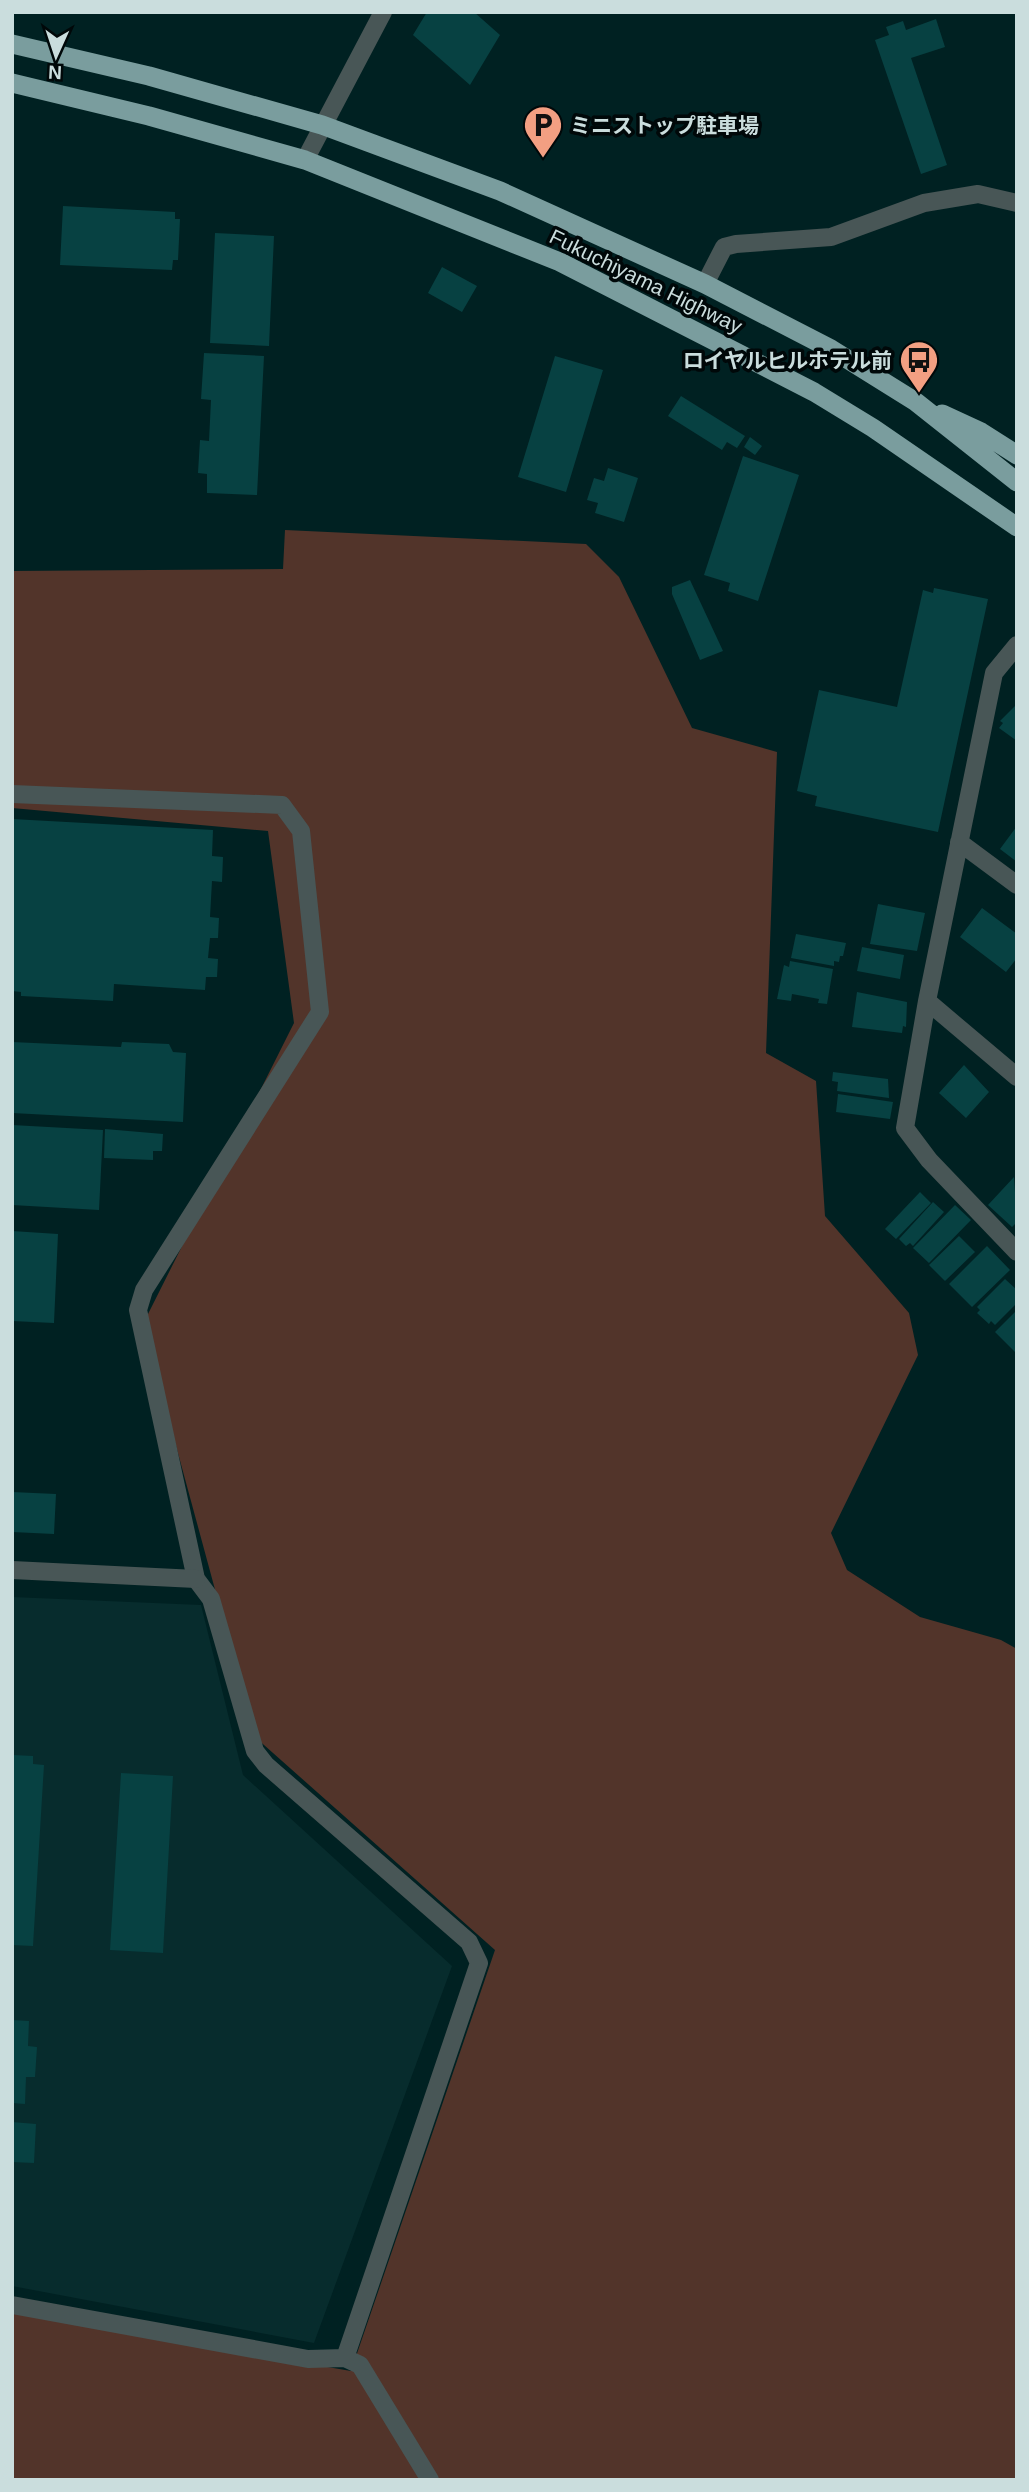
<svg xmlns="http://www.w3.org/2000/svg" width="1029" height="2492" font-family="Arial,'Noto Sans JP',sans-serif">
	<style>
		.built { fill: #072c2d }
		.green { fill: #52342a }
		.building { fill: #074142 }
		.lines { fill: none; stroke-linecap: round; stroke-linejoin: round }
		.minor { stroke: #485656; stroke-width: 18 }
		.tertiary { stroke: #485656; stroke-width: 18 }
		.trunk { stroke: #7a9d9e; stroke-width: 19 }
		.labels { text-anchor: middle; dominant-baseline: central; stroke-width: 7; stroke-linejoin: round; paint-order: stroke }
		.poi-label { font-size: 21px; font-weight: bold; fill: #cadddd; stroke: #000809; text-anchor: start }
		.street-label { font-size: 21px; fill: #cadddd; stroke: #000809 }
	</style>
	<rect width="100%" height="100%" fill="#002122"/>
	<path class="built" d="M12 1597 201 1605 243 1775 452 1966 314 2343 12 2286Z"/>
	<path class="green" d="M285 530 586 544 619 577 692 728 777 752 766 1053 816 1081 825 1216 909 1313 918 1355 831 1533 847 1570 920 1617 1001 1640 1017 1649V2480H12V2313L351 2371 495 1950 255 1737 143 1324 294 1023 268 831 12 808V571L283 569Z"/>
	<path class="building" d="M427 12H474L500 35 470 85 413 35Z
		M936 19 945 47 911 58 947 165 921 174 875 40 889 35 886 27 903 21 906 30Z
		M63 206 175 212V219H180L178 260H173L172 270 60 265Z
		M215 233 274 236 269 346 210 343Z
		M442 267 477 286 462 312 428 293Z
		M204 353 264 356 257 495 207 493V474L198 473 200 440 209 441 211 400 201 399Z
		M555 356 603 370 566 492 518 477Z
		M681 396 745 436 737 448 727 442 722 450 668 416Z
		M750 437 762 446 755 455 744 447Z
		M743 456 799 475 758 601 728 591 730 583 704 575Z
		M608 468 638 478 624 522 595 513 598 503 587 500 594 478 604 481Z
		M690 580 723 651 700 660 672 594V587Z
		M934 588 988 599 938 832 815 806 817 796 797 791 819 690 897 707 923 590 933 593Z
		M1017 704V741L999 728 1003 723 1000 721Z
		M12 819 213 830 212 856 223 857 222 882 212 881 210 917 219 918 218 938H210L208 958 218 959 217 977H206L205 990 114 984 113 1001 21 996V992L12 991Z
		M1017 826V862L1000 849Z
		M878 904 925 913 917 951 870 944Z
		M982 908 1017 934V958L1006 972 960 937Z
		M796 934 846 943 843 956H840L839 962 834 961V966L791 958Z
		M862 947 904 955 900 979 857 971Z
		M790 961 833 969 827 1004 818 1003 819 999 792 994 791 1001 777 999 784 965 789 967Z
		M857 992 907 1002 906 1027 903 1026 902 1033 852 1027Z
		M12 1042 121 1047 122 1042 169 1044 173 1052 186 1053 183 1122 12 1113Z
		M964 1065 989 1092 966 1118 939 1093Z
		M833 1072 888 1079 889 1098 837 1091 838 1082 832 1081Z
		M838 1094 893 1102 890 1119 836 1112Z
		M12 1125 103 1130 99 1210 12 1205Z
		M105 1129 163 1134 162 1151H153V1160L104 1158Z
		M1014 1177 1017 1222 1012 1227 988 1205Z
		M920 1192 931 1203 896 1239 885 1229Z
		M933 1202 944 1212 913 1246 910 1243 906 1246 899 1239Z
		M955 1205 971 1220 929 1263 913 1248Z
		M12 1231 58 1234 54 1323 12 1321Z
		M959 1236 975 1252 945 1281 929 1265Z
		M987 1246 1010 1270 972 1307 949 1284Z
		M1005 1279 1017 1290V1303L995 1325 991 1321 989 1324 977 1313 980 1310 977 1307Z
		M1017 1310V1354L995 1332Z
		M12 1492 56 1494 54 1534 12 1532Z
		M13 1755 33 1756V1764L44 1765 33 1946 12 1945Z
		M121 1773 173 1776 163 1953 110 1950Z
		M12 2020 29 2021 28 2046 37 2047 35 2077H26L25 2104 12 2103Z
		M12 2122 36 2124 34 2163 12 2162Z"/>
	<g class="lines">
		<path class="minor" d="M305 160 383 12
			M705 284 724 247 736 244 831 237 924 203 978 194 1017 203
			M1017 645 994 673 927 1001 905 1128 929 1160 1017 1252
			M12 794 282 805 301 831 320 1012 144 1290 138 1310 196 1579 211 1599 255 1751 266 1765 469 1942 479 1963 345 2358
			M959 842 1017 885
			M927 1001 1017 1077
			M12 2305 308 2359 345 2358 360 2365 430 2480"/>
		<path class="tertiary" d="M12 1570 196 1579"/>
		<path class="trunk" d="M12 44 149 76 322 125 500 191 705 284 831 349 916 402 1017 482
			M12 83 149 116 305 160 560 262 814 392 873 428 1017 527
			M942 414 981 432 1017 455"/>
	</g>
	<defs>
		<g id="parking-pin" transform="scale(2.0125)"><path d="M0 17L-7.5 6A9.5 9.5 0 1 1 7.5 6Z" fill="#f39f82" stroke="#000809"/><path d="M-3.5-5.5H1a3.5 3.5 0 0 1 0 7H-1V5.5H-3.5ZM-1-3.4V-.6H.8a1.4 1.4 0 0 0 0-2.8Z" fill="#111"/></g>
		<g id="bus-pin" transform="scale(2.0125)"><path d="M0 17L-7.5 6A9.5 9.5 0 1 1 7.5 6Z" fill="#f39f82" stroke="#000809"/><path d="M-5-6H5V4H4V6H2V4H-2V6H-4V4H-5ZM-3.5-4V0h7V-4ZM-3.5 1.2v1.5H-2V1.2ZM2 1.2v1.5H3.5V1.2Z" fill="#111"/></g>
	</defs>
	<g fill-rule="evenodd">
		<use href="#parking-pin" x="543" y="125"/>
		<use href="#bus-pin" x="919" y="360"/>
	</g>
	<g class="labels">
		<g class="poi-label">
			<text x="570" y="125">ミニストップ駐車場</text>
			<text x="892" y="360" text-anchor="end">ロイヤルヒルホテル前</text>
		</g>
		<g class="street-label">
			<text transform="translate(646 281) rotate(26)">Fukuchiyama Highway</text>
		</g>
	</g>
	<rect width="1029" height="2492" fill="none" stroke="#cadddd" stroke-width="28"/>
	<g transform="translate(56 56) rotate(183)" stroke="#000809" stroke-width="5" paint-order="stroke">
	<path d="M0-5L12 26L0 18L-12 26Z" fill="#cadddd"/>
	<text y="-10" font-size="19" font-weight="bold" text-anchor="middle" fill="#cadddd">N</text>
	</g>
</svg>
